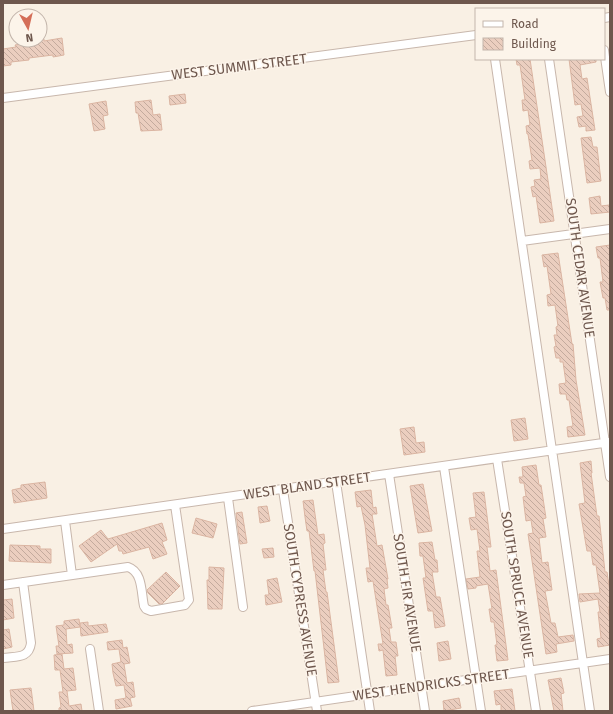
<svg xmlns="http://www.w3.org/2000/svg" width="613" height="714" font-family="'Fira Sans',sans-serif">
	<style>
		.building { fill: url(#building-back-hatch); stroke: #dbb5a2 }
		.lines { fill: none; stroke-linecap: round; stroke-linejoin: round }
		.minor-casing { stroke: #c8b7ac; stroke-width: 10 }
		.minor { stroke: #fff; stroke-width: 8 }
		.labels { text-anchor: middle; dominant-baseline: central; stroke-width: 3; stroke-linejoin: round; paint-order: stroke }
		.street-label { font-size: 14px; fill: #6e574d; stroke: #fcf4ea }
	</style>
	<defs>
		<pattern id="building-back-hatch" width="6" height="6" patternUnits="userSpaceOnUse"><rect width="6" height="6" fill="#ebcebf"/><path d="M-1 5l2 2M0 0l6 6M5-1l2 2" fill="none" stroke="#c3aa9d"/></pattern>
	</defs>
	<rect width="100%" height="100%" fill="#f9f0e4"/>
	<path class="building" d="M62 38 64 55 53 57V55L29 58V60L11 62V65L3 66V49L16 47 15 45 33 42V40L44 39V41Z
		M516 59H530L554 221 540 223 536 196 533 197 531 187 535 186 534 180 541 179 540 168 530 169 529 161 532 160 528 134H527L526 126 530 125 528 110 523 111 522 100H525L520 65H517Z
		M569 59H596V62L580 65 582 79 587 78 595 130 586 131V126L579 127 577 117 583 116 581 104 575 105Z
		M185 94 186 103 170 105 169 96Z
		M151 100 153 115 160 114 162 130 141 131 138 113H136L135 102Z
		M106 101 108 115 103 116 105 129 94 131 89 104Z
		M591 137 593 147H597L601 181 587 183 581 138Z
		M600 196 601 206 609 205 610 212 591 214 589 198Z
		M610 245V310H607L605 298H603L600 282H603L600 258H598L596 247Z
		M558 253 572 344H573L576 380 585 435 568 437 567 427 573 426 569 400H567L566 394H560L559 384 566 383 563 362H560V358H556L554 347 556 346 554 335H557L556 327 558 326 555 305 548 306 547 295 551 294 547 266 544 267 542 255Z
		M525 418 528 439 514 441 511 420Z
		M414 427 416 443 424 442 425 452 404 455 400 429Z
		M591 461 592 473H591L597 516H599L605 572H607L610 592V607H608L610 622V645L598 647 597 639 601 638 598 612H600L598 599 580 602 579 594 600 593 596 565H593L591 551H587L579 504 585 503 580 463Z
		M536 465 539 485H541L546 518 543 519 546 537 539 538 542 563 548 562 552 590 545 591 551 623H555L558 637 573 635 574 641 556 644 557 652 546 654 528 534 533 533 531 520 526 521 523 497 526 496 524 483H520L519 477H523L522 467Z
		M45 482 47 498 14 503 12 490 21 488V485Z
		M423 484 432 531 418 533 410 486Z
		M371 490 373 508 376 507 377 514H372L377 546 382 545 388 579H387L388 588 384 589 386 605H388L392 628H389L391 642H396L398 656H395L397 675 386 676 383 650 379 651 378 644H383L373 581 368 582 366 568H370L365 525 361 506 357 507 355 492Z
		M484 492 491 547H487L490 571 496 570 508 660 497 661 495 645H497L494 622H491L489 609H492L488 584 476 586V588L468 589 466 579 480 577 477 551H480L477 529 471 530 469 518 476 517 473 493Z
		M313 500 318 535 324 534 325 543 323 544 326 570H323L326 592H327L339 682 328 683 315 571H314L309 531H307L305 517 303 501Z
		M267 506 270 521 260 523 258 507Z
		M242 512 247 543 240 544 236 513Z
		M196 518 217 524 213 538 192 533Z
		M162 523 167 540 162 542 167 554 153 559 149 547 123 554 122 551H119L117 544 91 562 79 546 101 530 108 539Z
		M432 542 435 560H437L438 572H432L436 597H440L445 626 435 628 433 611H428L423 578H426L423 556H420L419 543Z
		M10 545 40 546V549H51V563L9 561Z
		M273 548 274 557 264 558 262 549Z
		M209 567 224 568 222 609H208L207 580H209Z
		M166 572 180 586 162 604H159L148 593 147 590Z
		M277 578 282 602 266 605 265 595H269L267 580Z
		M12 599 14 618 3 620V600Z
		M79 619 80 627 66 629 67 645 72 644 73 653 57 654 56 646H59L56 626 64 625V621Z
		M88 622V626L106 624 108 632 81 636 80 623Z
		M9 629 12 647 3 649V630Z
		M122 640 123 648 127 647 130 663 124 664 127 683 133 682 135 697 130 698 132 706 116 709 115 700 126 698 124 685 116 686 113 673 112 664 121 662 119 649 108 650 107 642Z
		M448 641 451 659 439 661 437 643Z
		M62 654 64 669 73 668 76 690 67 691 69 706 81 704 82 711H59V708L61 707 59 692H63L60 670H55L54 655Z
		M561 678 564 693 561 694 563 711H554L548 680Z
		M31 688 34 711H13L10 690Z
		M512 689 515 711H501V704L496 705 494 691Z
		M459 698 461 708 444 711 443 701Z"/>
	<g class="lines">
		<g class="minor-casing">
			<path id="minor" d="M604 18 610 17
				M604 50 610 92
				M495 59 590 711
				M549 59 610 477
				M3 98 476 35
				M522 241 610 229
				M497 459 536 711
				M444 467 481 711
				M389 474 425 711
				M336 482 370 711
				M283 490 317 711
				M228 498 243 607
				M65 521 72 575
				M3 529 610 442
				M3 585 128 567C143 572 141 593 144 606L146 609 151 611 185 605 189 600 175 505
				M90 649 99 711
				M3 658C16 656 29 659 31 643L23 582
				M252 711 610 659"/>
		</g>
		<use href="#minor" class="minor"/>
	</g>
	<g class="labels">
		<g class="street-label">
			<text transform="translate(239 67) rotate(-7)">WEST SUMMIT STREET</text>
			<text transform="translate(580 268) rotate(82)">SOUTH CEDAR AVENUE</text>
			<text transform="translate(307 486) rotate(-8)">WEST BLAND STREET</text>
			<text transform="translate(517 585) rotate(81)">SOUTH SPRUCE AVENUE</text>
			<text transform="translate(407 593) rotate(81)">SOUTH FIR AVENUE</text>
			<text transform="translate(300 600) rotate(81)">SOUTH CYPRESS AVENUE</text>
			<text transform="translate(431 685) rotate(-8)">WEST HENDRICKS STREET</text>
		</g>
	</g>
	<rect width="613" height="714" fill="none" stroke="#6e574d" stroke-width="8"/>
	<rect x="475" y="8" width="130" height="52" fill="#fcf4ea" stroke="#c3b5ab"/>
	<rect x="483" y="21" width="20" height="6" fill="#ffffff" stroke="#c3b5ab"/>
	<text x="511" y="28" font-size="12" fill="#6e574d">Road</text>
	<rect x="483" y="38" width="20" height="12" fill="url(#building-back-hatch)" stroke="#c3b5ab"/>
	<text x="511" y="48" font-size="12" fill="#6e574d">Building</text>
	<g transform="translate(28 28) rotate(172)"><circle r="19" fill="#fcf4ea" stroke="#c3b5ab"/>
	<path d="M0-3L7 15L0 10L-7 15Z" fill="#d46e58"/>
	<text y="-6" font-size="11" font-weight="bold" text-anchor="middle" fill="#6e574d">N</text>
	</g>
</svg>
